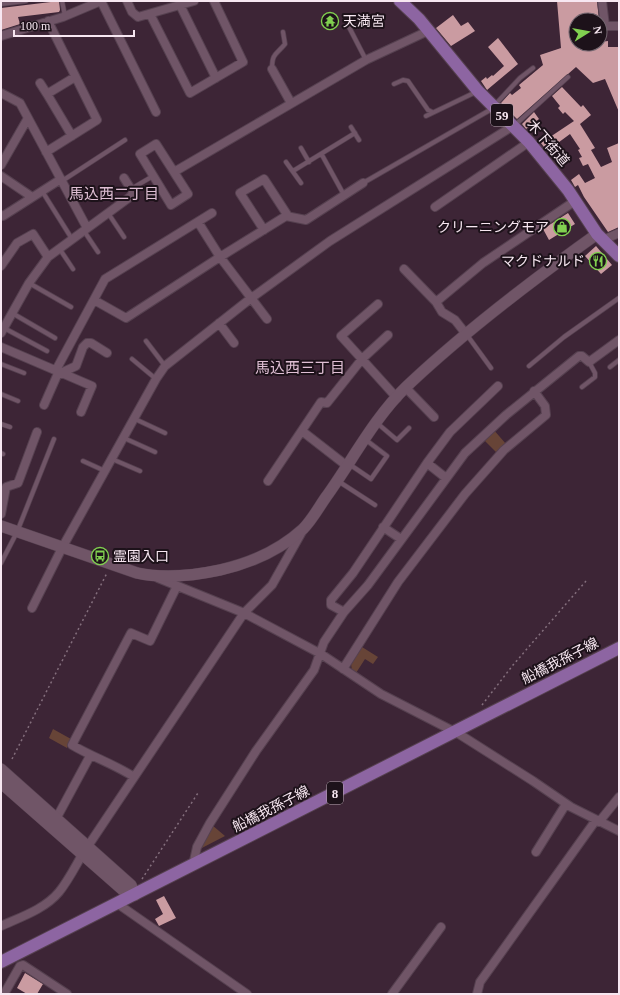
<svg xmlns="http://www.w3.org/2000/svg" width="620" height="995" font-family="'Times New Roman','Noto Sans JP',serif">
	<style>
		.green { fill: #674437 }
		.building { fill: #ca9ba1 }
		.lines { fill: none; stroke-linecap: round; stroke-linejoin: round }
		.lane-casing { stroke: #564150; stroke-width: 5.5 }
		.street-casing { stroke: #564150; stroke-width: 10 }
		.secondary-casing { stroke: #564150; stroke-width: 12 }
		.primary-casing { stroke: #564150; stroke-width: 14 }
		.path { stroke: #846f7d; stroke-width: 1.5; stroke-dasharray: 2 3; stroke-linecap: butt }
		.lane { stroke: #705567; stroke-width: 4 }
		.street { stroke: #705567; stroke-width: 8 }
		.secondary { stroke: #705567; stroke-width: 11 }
		.primary { stroke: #8d65a2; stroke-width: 12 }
		.labels { text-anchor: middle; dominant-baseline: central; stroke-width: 4; stroke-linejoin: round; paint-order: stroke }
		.shield { fill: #1d121a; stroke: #b6a7b0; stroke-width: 1 }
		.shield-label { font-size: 13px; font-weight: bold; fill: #f7e7f1 }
		.poi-label { font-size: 14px; fill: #f7e7f1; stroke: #1d121a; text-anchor: start }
		.street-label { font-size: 14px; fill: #f7e7f1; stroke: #1d121a }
		.neighbourhood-label { font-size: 15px; fill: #dfbfd4; stroke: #1d121a }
	</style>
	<rect width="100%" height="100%" fill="#3d2536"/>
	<path class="green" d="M493 429 506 444 497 453 483 439Z
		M362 647 378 657 373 664 365 659 356 673 352 671 351 664Z
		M53 729 71 739 67 748 49 738Z
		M212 825 225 836 198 850Z"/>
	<path class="building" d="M59 1 60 10 59 12 18 17 20 24 1 30V8Z
		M557 1H597L599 20H576V44H600V42L608 41V47H619V112L605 79 593 83 576 67 517 119 501 103 510 93 512 95 521 88 519 85 543 65 540 55 561 48Z
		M453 15 461 26 468 22 475 31 451 46 436 28Z
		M498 38 518 64 487 90 481 81 486 77 487 79 492 75 493 76 504 66 488 47Z
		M562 87 581 107 583 105 591 115 580 124 595 148 591 150 601 167 612 162 607 148 619 143V227L608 232 584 197 578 185 575 187 571 180 579 174 585 183 595 178 588 164 583 166 579 158 582 157 578 150 580 149 570 134 547 151 541 143 574 121 565 112 563 114 558 108 560 106 552 96Z
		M534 112 539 119 526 129 522 124Z
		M568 213 575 224 549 240 543 229Z
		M596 246 612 265 601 274 585 256Z
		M164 896 176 918 159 926 155 919 163 914 156 900Z
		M25 973 43 984 37 994H27L17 988Z"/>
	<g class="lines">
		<g class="lane-casing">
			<path id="lane" d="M62 1 65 16
				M1 4 26 1
				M349 27 366 60
				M272 69C272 53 276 55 285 44L283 32
				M394 84 403 80 408 81 428 110 432 112
				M426 116 478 91
				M515 125 568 77
				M351 127 359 140
				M301 148 309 162
				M322 155 344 195
				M286 162 301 183
				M293 171 355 133
				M62 181 125 140
				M363 183 490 110 520 78 533 68
				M131 189 153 176
				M42 191 72 239
				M108 213 124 237
				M84 231 98 252
				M59 248 73 269
				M29 283 71 307
				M12 313 55 338
				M4 328 47 351
				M467 335 491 368
				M146 341 165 366
				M132 359 156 379
				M1 364 24 373
				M529 366 564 337 619 298
				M610 367 619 360
				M582 387 595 377V373L589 362
				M1 394 18 401
				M135 419 165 433
				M377 423 397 440 409 428
				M1 424 10 427
				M124 438 155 452
				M1 453 3 454
				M112 459 140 471
				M83 461 105 471
				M349 464 371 479 387 456 366 440
				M338 481 375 505
				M1 563 17 532 54 439"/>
		</g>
		<g class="street-casing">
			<path id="street" d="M101 1 156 112
				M127 1 132 12 138 17 194 1
				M602 1 605 26H619
				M180 5 216 78
				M150 14 190 93 243 62 214 1
				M1 36 63 17 101 1
				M272 69 291 103
				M40 83 47 94
				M1 93 20 103 87 228
				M72 136 47 94 75 77
				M156 144 188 194 171 205 140 154Z
				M46 152 97 120 48 21
				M1 165 28 118
				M174 172 366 60 428 31
				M1 176 32 197
				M435 207 529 142
				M1 215 3 216 61 179
				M264 230 240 193 264 179 288 216
				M603 240 619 233
				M1 266 17 243 33 234 48 257
				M404 269 436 302 442 312 455 320 466 334
				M94 300 126 318 220 257 198 222
				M436 302 483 263 575 201
				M378 304 341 336 397 398
				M267 319 220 257 286 216 306 220 363 183
				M219 323 234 343
				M1 333 29 283 48 257 134 194 124 178
				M1 347 92 386 81 412
				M56 370 105 279 212 213
				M63 372 76 366 83 347 87 343H91L107 353
				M406 388 434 417
				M44 405 59 371
				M302 431 347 466
				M427 463 450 432 498 386
				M268 481 321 402 327 403 362 359 388 335
				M1 514 6 487 18 483 37 432
				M383 527 401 539
				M158 578 244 613 321 654 381 694 459 734 533 781 571 807 619 831
				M32 608 62 548 156 379 165 366 250 299 330 241 513 126
				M344 612 331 605V600L353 573 427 463 446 478
				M343 669 398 582 465 494 504 450 546 415 545 406 534 391
				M134 777C114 764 92 757 72 745L131 633 150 641 177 586
				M56 819 90 756
				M599 822 619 797
				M88 846 244 613 272 585 303 530
				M536 852 566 804
				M193 865 197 847 210 823 256 751 314 670 324 642 344 612 368 585 465 453 506 415 579 356H582L589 362 619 340
				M118 904 247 994
				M1 926C21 917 45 909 59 892 68 881 75 867 82 855
				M4 994 20 966 23 965 67 994
				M392 994 441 927
				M477 994 480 982 596 820"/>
		</g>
		<g class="secondary-casing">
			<path id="secondary" d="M1 526 137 573C165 579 192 576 220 570 251 563 280 550 303 529 312 520 319 507 326 497 352 461 374 418 406 387 465 331 531 281 597 234
				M1 769 131 885 135 895
				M1 783 124 891 135 895"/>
		</g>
		<g class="primary-casing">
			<path id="primary" d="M400 1 419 19 478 91 529 142 568 190 597 234 619 256
				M1 962 619 648"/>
		</g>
		<path class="path" d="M482 705 513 665 586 581
			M12 759 107 573
			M142 879 198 793"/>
		<use href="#lane" class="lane"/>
		<use href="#street" class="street"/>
		<use href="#secondary" class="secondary"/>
		<use href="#primary" class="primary"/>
	</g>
	<defs>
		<g id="temple-ring" transform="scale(0.9)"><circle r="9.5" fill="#1d121a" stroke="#81d050" stroke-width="1.5"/><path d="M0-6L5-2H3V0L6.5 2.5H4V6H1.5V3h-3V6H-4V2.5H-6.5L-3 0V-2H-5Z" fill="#81d050"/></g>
		<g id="shop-ring" transform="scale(0.9)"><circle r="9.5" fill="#1d121a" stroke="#81d050" stroke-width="1.5"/><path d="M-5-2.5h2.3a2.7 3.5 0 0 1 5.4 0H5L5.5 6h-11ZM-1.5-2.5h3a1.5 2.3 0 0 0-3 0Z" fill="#81d050"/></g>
		<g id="restaurant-ring" transform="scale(0.9)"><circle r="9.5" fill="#1d121a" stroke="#81d050" stroke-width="1.5"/><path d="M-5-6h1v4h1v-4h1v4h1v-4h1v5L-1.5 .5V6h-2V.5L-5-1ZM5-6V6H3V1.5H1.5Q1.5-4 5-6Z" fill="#81d050"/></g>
		<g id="bus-ring" transform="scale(0.9)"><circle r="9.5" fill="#1d121a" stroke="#81d050" stroke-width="1.5"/><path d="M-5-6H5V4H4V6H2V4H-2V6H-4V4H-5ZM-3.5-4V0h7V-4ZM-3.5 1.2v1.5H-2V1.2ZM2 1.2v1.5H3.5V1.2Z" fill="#81d050"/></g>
	</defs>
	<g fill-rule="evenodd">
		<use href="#temple-ring" x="330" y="21"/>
		<use href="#shop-ring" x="562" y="227"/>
		<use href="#restaurant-ring" x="598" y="261"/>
		<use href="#bus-ring" x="100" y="556"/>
	</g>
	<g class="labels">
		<g class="shield">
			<rect x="491" y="104" width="22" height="22" rx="3"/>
			<rect x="327" y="782" width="16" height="22" rx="3"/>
		</g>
		<g class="shield-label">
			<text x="502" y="115">59</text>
			<text x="335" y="793">8</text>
		</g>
		<g class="poi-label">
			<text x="343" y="21">天満宮</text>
			<text x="549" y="227" text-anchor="end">クリーニングモア</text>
			<text x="585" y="261" text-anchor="end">マクドナルド</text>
			<text x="113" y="556">霊園入口</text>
		</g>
		<g class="street-label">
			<text transform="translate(548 143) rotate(49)">木下街道</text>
			<text transform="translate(560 661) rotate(-27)">船橋我孫子線</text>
			<text transform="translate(271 809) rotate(-27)">船橋我孫子線</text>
		</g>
		<g class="neighbourhood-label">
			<text x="114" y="194">馬込西二丁目</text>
			<text x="300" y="368">馬込西三丁目</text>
		</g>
	</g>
	<rect width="620" height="995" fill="none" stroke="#f7e7f1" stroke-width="4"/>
	<g transform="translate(588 32) rotate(79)"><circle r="19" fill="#1d121a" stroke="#746770"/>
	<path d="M0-3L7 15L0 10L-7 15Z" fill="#81d050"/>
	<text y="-6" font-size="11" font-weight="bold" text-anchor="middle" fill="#f7e7f1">N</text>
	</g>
	<path d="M14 30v6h120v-6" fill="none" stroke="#f7e7f1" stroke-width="2"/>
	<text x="20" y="30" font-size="12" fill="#f7e7f1" stroke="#1d121a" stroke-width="3" paint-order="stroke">100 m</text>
</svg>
